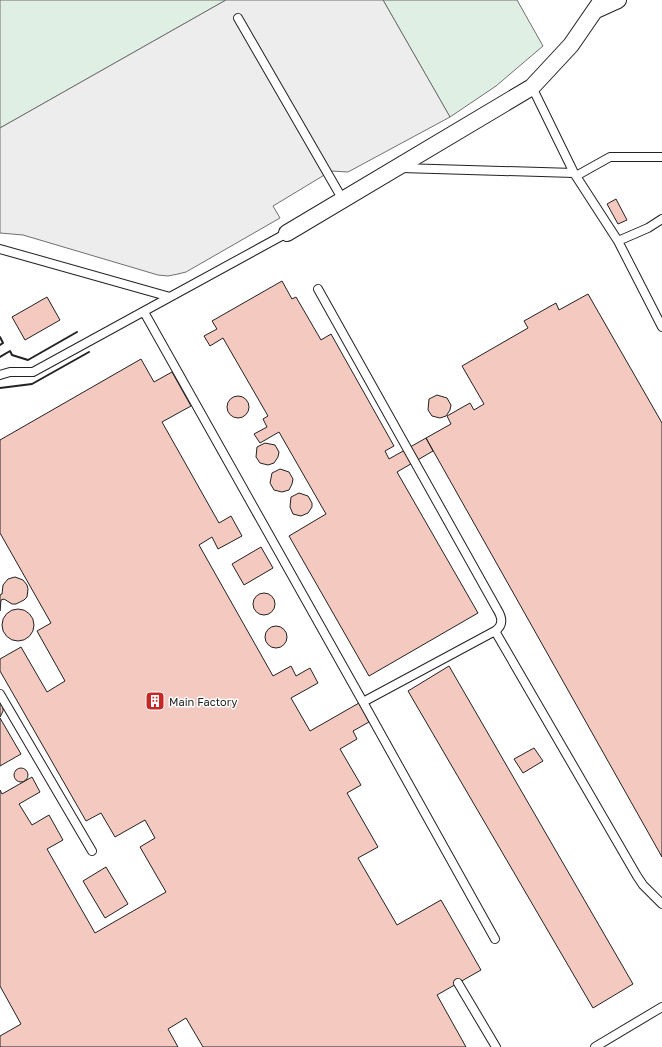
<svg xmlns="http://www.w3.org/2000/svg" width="662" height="1047" font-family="'Golos Text',sans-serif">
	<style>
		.green { fill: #e0efe3; stroke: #6f6f6f }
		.parking { fill: #ededed; stroke: #6f6f6f }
		.building { fill: #f3c9c0; stroke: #222 }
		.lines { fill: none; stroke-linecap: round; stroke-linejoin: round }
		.service-casing { stroke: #222; stroke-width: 10 }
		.minor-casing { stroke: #222; stroke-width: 18 }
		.service { stroke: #fff; stroke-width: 8 }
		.minor { stroke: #fff; stroke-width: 16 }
		.wall { stroke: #222; stroke-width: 2 }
		.labels { text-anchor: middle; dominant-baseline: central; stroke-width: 3; stroke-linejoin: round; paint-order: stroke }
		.poi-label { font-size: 11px; fill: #222; stroke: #fff; text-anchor: start }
	</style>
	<rect width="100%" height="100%" fill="#fff"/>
	<path class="green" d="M0 0H226L0 128Z
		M383 0H517L543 46 496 86 450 117Z"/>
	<path class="parking" d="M226 0H383L450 117 348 172 331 171 273 206 280 218 186 272 178 274 168 276 158 275 23 235 0 233V128Z"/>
	<path class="building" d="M616 199 627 220 618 224 607 204Z
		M282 281 292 299 296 297 321 340 331 334 394 446 385 451 389 459 426 438 433 451 397 472 478 613 369 676 289 536 326 514 279 432 260 443 254 434 267 427 263 419 268 416 223 338 210 346 204 336 217 329 212 321Z
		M588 294 662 423V857L426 438 451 424 447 416 470 403 474 410 484 404 462 366 528 328 524 321 556 303 559 310Z
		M47 297 60 320 25 340 12 317Z
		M141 359 154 382 172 372 191 406 162 422 219 523 231 516 242 536 218 549 212 537 199 545 273 676 291 666 296 676 310 668 318 683 291 698 310 731 359 703 369 722 353 731 357 739 340 749 361 785 347 793 378 847 358 858 397 925 441 900 481 970 437 995 466 1047H203L186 1018 168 1029 178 1047H0V1036L21 1024 0 986V790L2 794 32 777 40 792 19 804 32 825 49 815 63 840 47 849 95 933 166 892 140 847 155 838 145 820 115 837 101 813 86 821 0 671V659L21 647 47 692 65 681 37 631 51 623 0 533V440Z
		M437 395 447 398 451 405 450 410 446 416 440 418 432 416 428 410 429 399Z
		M227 407a11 11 0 1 1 22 0a11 11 0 1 1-22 0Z
		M265 443 275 445 279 452 278 457 274 463 268 465 260 463 256 457 257 447Z
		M280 469 289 472 293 479 292 484 289 490 282 492 274 490 270 483 272 473Z
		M299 493 308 496 312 503V507L308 513 301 516 293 514 290 507 291 497Z
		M261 547 273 568 244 585 232 564Z
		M15 577 23 580 27 585 28 589 27 597 24 600 16 604H12L4 599 1 600 0 611V595L2 594 3 585 8 579Z
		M253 604a11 11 0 1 1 22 0a11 11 0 1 1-22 0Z
		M2 625a16 16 0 1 1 32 0a16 16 0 1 1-32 0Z
		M265 637a11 11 0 1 1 22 0a11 11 0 1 1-22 0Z
		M449 666 633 984 593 1008 408 691Z
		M0 696 3 704V711L0 717Z
		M0 718 21 754 0 766Z
		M534 748 543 761 523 773 514 759Z
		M14 775a7 7 0 1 1 14 0a7 7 0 1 1-14 0Z
		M106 867 128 904 105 918 83 881Z"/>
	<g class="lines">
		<g class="service-casing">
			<path id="service" d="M238 18 343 200
				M532 87 574 173 618 241 662 327
				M401 168 574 173
				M576 176 610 157H662
				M618 241 648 228 662 219
				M0 249 170 297 287 233
				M318 289 497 609C502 617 504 625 495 631
				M144 312 363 702 495 631 637 876 643 885 662 904
				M0 375 10 372H33L170 297
				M0 694 92 851
				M363 702 495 939
				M458 983 496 1047
				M595 1047 662 1007"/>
		</g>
		<g class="minor-casing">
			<path id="minor" d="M596 10 618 0
				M287 233 532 87 571 45 602 0"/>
		</g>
		<use href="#service" class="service"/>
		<use href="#minor" class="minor"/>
		<path class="wall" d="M0 337 3 343 0 345
			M0 357 10 351 12 355 28 360 77 332
			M0 388 32 384 89 352"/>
	</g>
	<defs>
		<g id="building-square" transform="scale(1)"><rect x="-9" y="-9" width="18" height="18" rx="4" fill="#c62828" stroke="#fff"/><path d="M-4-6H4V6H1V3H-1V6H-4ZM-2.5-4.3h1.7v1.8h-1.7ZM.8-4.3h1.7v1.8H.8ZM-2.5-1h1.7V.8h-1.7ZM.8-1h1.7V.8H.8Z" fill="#fff"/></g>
	</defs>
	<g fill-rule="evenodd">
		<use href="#building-square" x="155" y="701"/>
	</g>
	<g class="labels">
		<g class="poi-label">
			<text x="169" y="701">Main Factory</text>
		</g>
	</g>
</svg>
